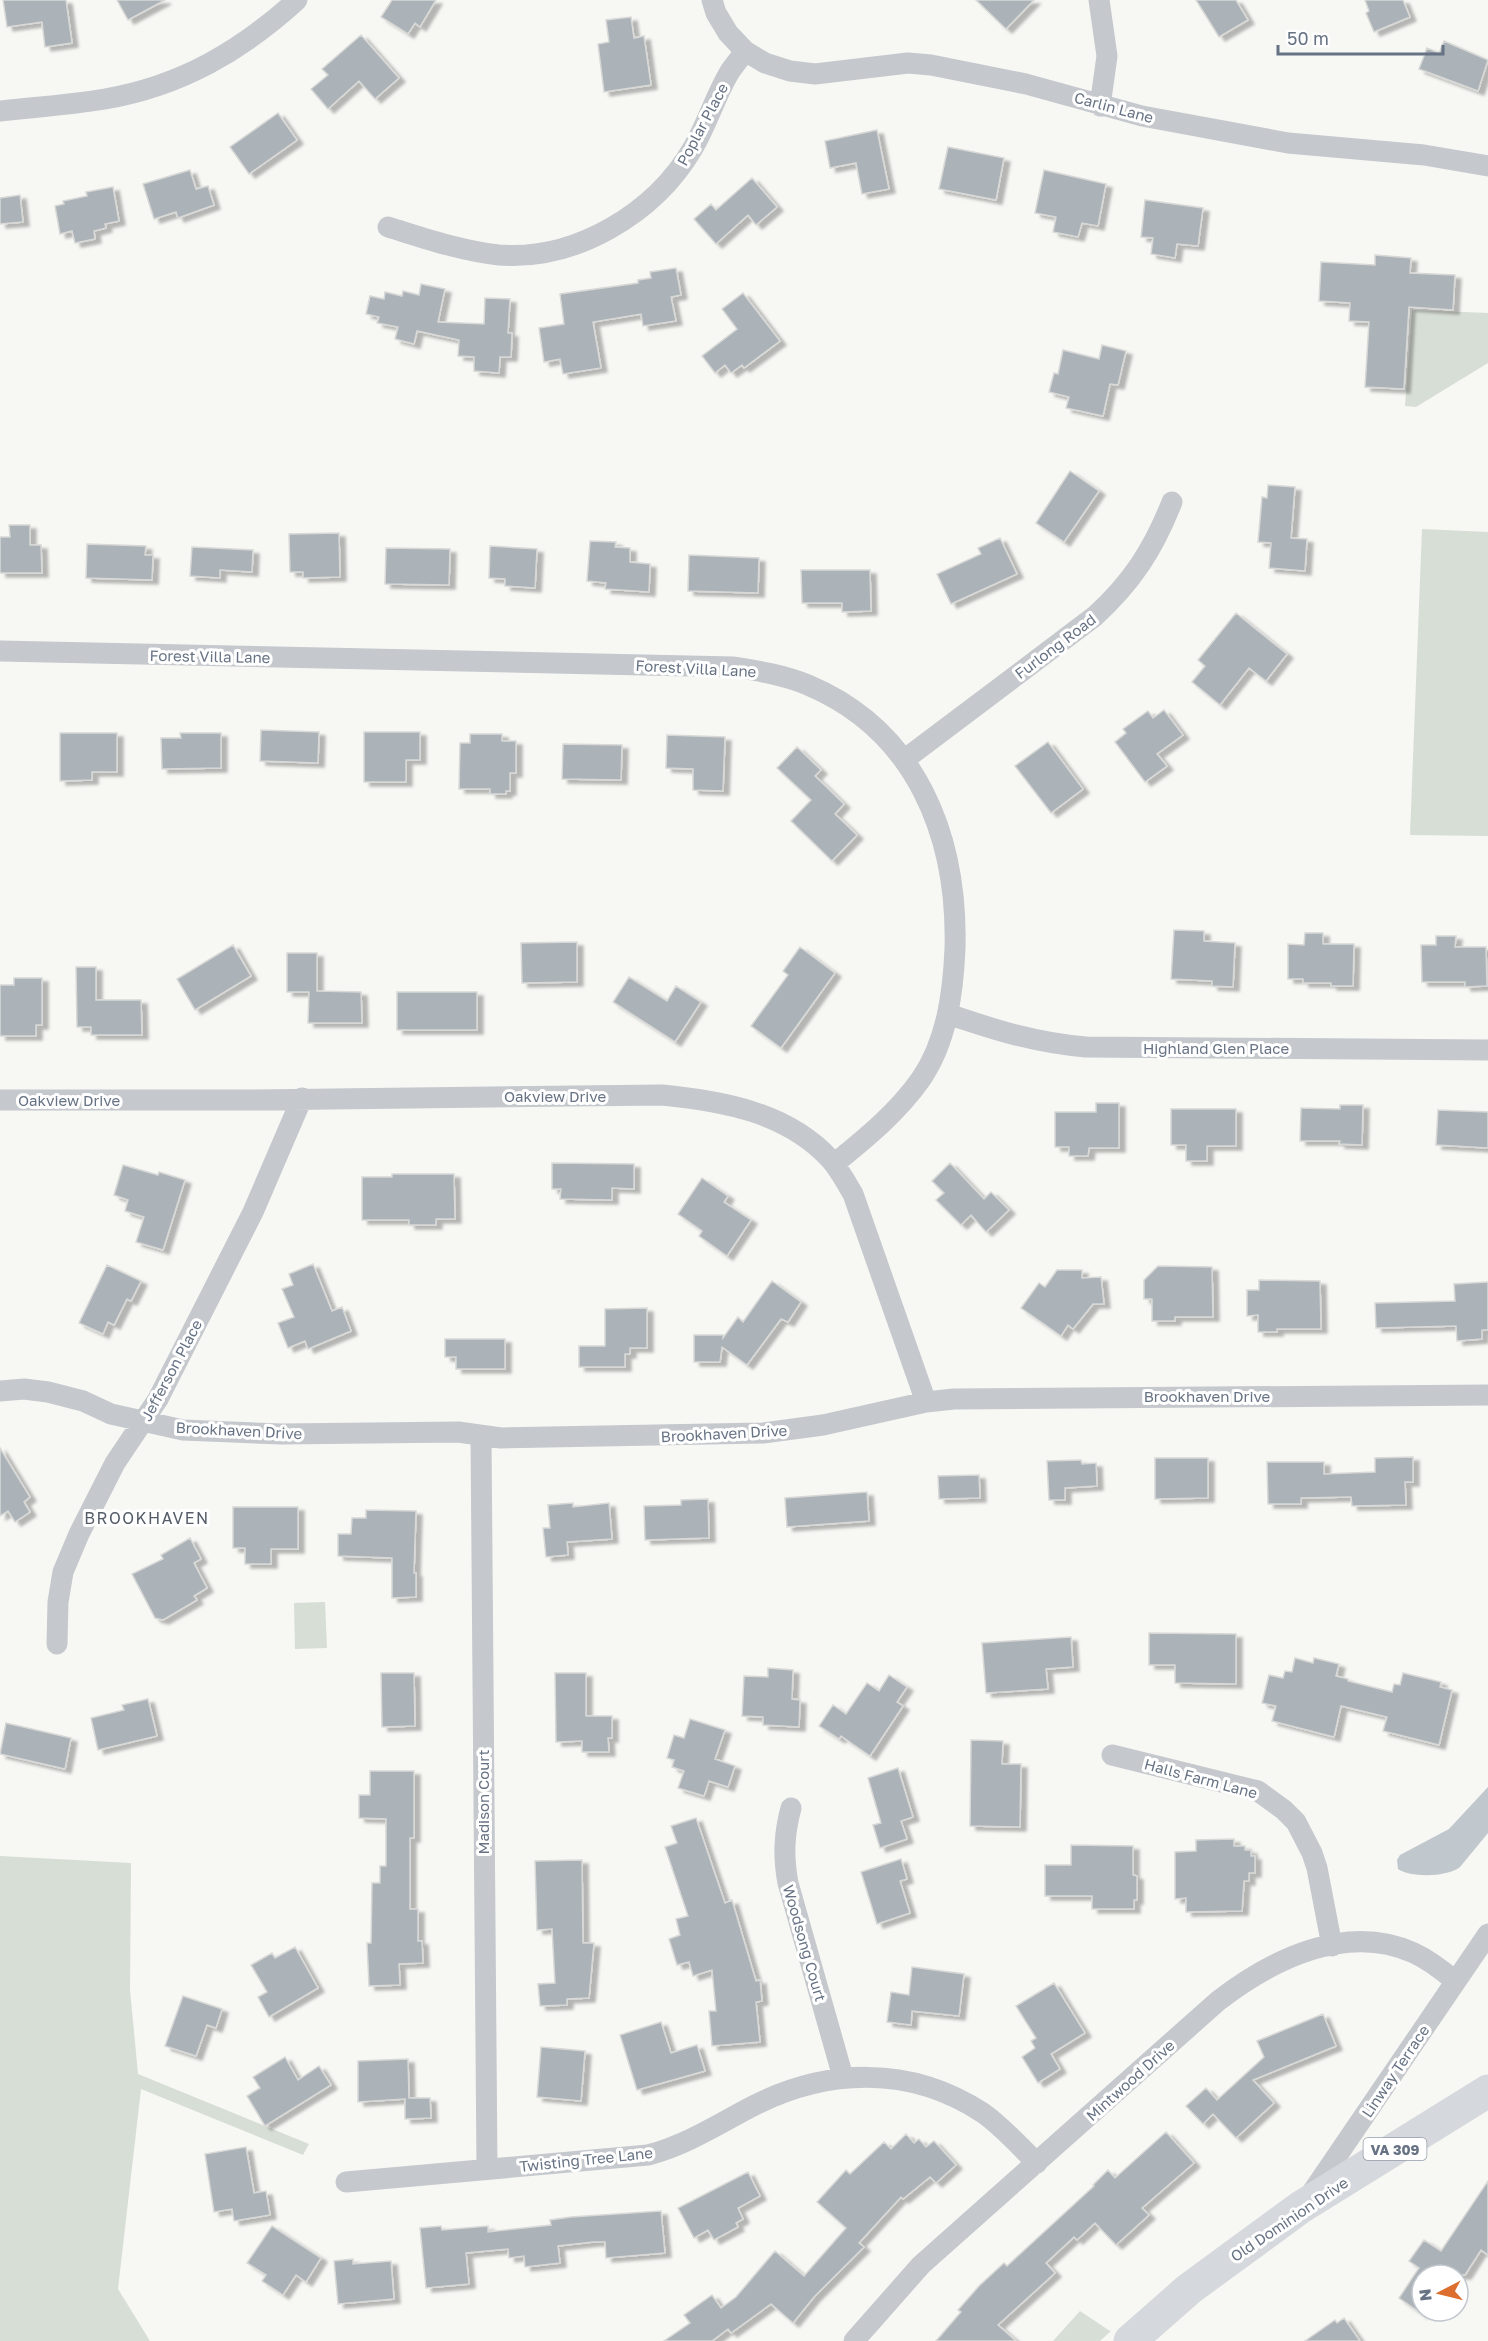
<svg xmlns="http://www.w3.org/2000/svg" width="1488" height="2341" font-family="'Golos Text',sans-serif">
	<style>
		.green { fill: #d7ded5 }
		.water { fill: #c0c7cd }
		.building { fill: #abb2b8; stroke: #d8d9d7; stroke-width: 1.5; filter: url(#shadow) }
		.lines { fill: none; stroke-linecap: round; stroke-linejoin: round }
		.minor { stroke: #c5c8cc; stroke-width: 21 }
		.primary { stroke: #d5d8dc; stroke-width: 33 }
		.labels { text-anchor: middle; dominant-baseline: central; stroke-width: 6; stroke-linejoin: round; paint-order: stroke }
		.shield { fill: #fff; stroke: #959da9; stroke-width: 1.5 }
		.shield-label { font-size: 14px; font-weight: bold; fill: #677384 }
		.street-label { font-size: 15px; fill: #677384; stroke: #fff }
		.neighbourhood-label { font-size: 16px; letter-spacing: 1.5px; fill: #555d69; stroke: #fff }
	</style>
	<defs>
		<filter id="shadow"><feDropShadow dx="6" dy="4" stdDeviation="1.5" flood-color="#0004"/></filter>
	</defs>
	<rect width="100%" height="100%" fill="#f7f7f4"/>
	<path class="green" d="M1412 310 1488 313V363L1416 407 1405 406Z
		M1422 529 1488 532V836L1410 835Z
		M325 1602 327 1648 295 1649 294 1603Z
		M0 1856 131 1863 130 1990 138 2074 309 2144 303 2155 141 2089 118 2289 150 2341H0Z
		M1080 2311 1110 2331 1112 2330 1100 2341H1053Z"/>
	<path class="water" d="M1488 1787V1833L1460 1867C1448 1877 1411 1878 1398 1869L1397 1860 1400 1855 1449 1829Z"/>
	<path class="building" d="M3 0H66L72 43 45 47 42 22 7 27Z
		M117 0H165L128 20Z
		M392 0H436L420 27 415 23 408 34 381 17Z
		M976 0H1034L1006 29Z
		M1196 0H1236L1248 20 1219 37Z
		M1365 0H1403L1410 17 1374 32 1366 13 1369 11Z
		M631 17 634 38 644 36 651 85 604 92 598 44 609 42 606 20Z
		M361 35 399 78 375 99 359 81 328 109 311 89 328 75 322 69Z
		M1444 41 1488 60 1478 91 1419 69 1427 48 1439 53Z
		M278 113 297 140 249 174 230 147Z
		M877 130 889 189 862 194 856 163 830 168 825 141Z
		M948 147 1004 158 996 200 939 189Z
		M190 170 196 189 208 186 214 205 178 218 176 212 154 219 143 184Z
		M1044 170 1106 184 1098 226 1082 223 1078 237 1053 232 1056 217 1035 213Z
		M752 178 777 207 756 225 748 215 716 244 694 219 711 204 716 210Z
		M113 187 119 221 105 224 106 228 94 231 95 239 75 243 72 231 60 234 55 206 64 204 63 201 87 196 86 192Z
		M20 195 23 222 0 224V198Z
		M1145 200 1203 208 1198 246 1177 244 1175 258 1151 254 1153 238 1141 237Z
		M1375 255 1411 258 1410 273 1455 275 1453 310 1409 307 1404 389 1365 387 1369 322 1349 321 1350 303 1319 301 1321 262 1375 265Z
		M676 268 681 295 671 297 676 321 643 326 641 314 593 322 601 368 563 374 560 359 544 362 539 328 564 324 560 294 638 283V280L651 278 650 272Z
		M421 284 445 289 438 322 484 324 485 298 510 299 508 333H512L511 357H500L499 373 474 371V357L458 356 459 340 417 331 414 344 395 339 398 327 377 323 379 317 366 314 370 296 384 299 385 292 402 296 403 291 419 295Z
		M743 293 780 341 744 368 742 365 731 373 725 365 715 373 702 356 737 329 722 309Z
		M1102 345 1126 351 1118 385 1110 384 1103 416 1066 408 1069 397 1049 392 1054 373 1058 374 1063 350 1099 359Z
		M1070 471 1099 491 1064 542 1036 523Z
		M1268 485 1295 487 1291 538 1307 539 1305 571 1269 568 1271 543 1258 542 1262 497 1267 498Z
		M9 525H30V545H41L42 573H0V537H10Z
		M339 533 340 577 303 578V572H290L289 534Z
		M1000 538 1017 574 951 604 937 574 981 554 978 548Z
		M590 541 616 542 615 547 630 548V562L650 564 649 592 605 589 606 583 587 581Z
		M87 544 146 546 145 555H153L152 580 86 578Z
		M490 546 537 549 535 588 505 586V579L489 578Z
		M192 547 253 550 252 572 220 570V578L190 576Z
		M386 548 450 549 449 585 385 584Z
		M689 555 759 558 758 593 688 591Z
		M801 570H870L871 611 842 612V603H802Z
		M1236 613 1287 654 1266 681 1249 668 1220 705 1192 682 1205 666 1198 660Z
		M1164 710 1183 735 1157 754 1167 766 1145 782 1115 742 1126 733 1123 729 1148 711 1153 718Z
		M261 730 319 732 318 763 260 761Z
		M364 732H420V760H406V782H364Z
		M60 733H117V772H92V780L60 781Z
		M180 733H221V768L162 769 161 738H181Z
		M470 734H502V741H516V773H510V791H506V794H490V789H459L460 743H470Z
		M667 735 725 737 723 791 693 790V769L666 768Z
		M1048 742 1083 789 1051 813 1015 766Z
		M563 744 622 745 621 780 562 779Z
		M797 747 821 770 815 776 844 804 835 814 857 835 832 861 791 821 811 800 777 768Z
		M1174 930 1204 931V941L1235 943 1233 987 1212 986V981L1171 979Z
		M1305 933H1323V944H1354L1353 986H1331V983H1303V979H1288V944L1304 945Z
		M1436 936H1456L1455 947H1486L1487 986 1465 987V982H1422L1421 945H1436Z
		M577 942V982L522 983 521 943Z
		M233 945 251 976 195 1010 177 979Z
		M800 947 835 973 781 1048 751 1026 788 975 783 971Z
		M287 953H317V991L361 992 362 1023H308L309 992H287Z
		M76 967H96V1000H141L142 1035H91V1027H77Z
		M629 977 667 1001 676 986 701 1002 675 1042 613 1002Z
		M14 978H42V1025H36V1036H0V985H14Z
		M397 992H477V1030H397Z
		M1096 1103H1119V1148H1089L1088 1156H1069V1147H1055V1112H1096Z
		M1340 1105H1363L1362 1145 1339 1144 1340 1141H1300L1301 1108 1340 1109Z
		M1171 1109H1236V1146H1207V1161H1186V1145H1171Z
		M1438 1110 1488 1112V1148L1436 1145Z
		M552 1163 634 1164V1189L612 1188V1200L560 1199 561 1189H552Z
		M950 1163 984 1199 991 1192 1009 1210 986 1232 971 1215 961 1225 936 1200 944 1193 932 1181Z
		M123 1165 158 1175 159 1172 185 1180 163 1250 136 1242 144 1217 125 1211 128 1200 114 1195Z
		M392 1174H454L455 1219H436V1225H409V1220H362V1177H392Z
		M702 1178 728 1196 724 1202 751 1220 727 1256 699 1236 702 1231 678 1214Z
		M313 1264 332 1311 342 1307 351 1331 308 1349 305 1341 288 1348 278 1323 294 1317 282 1289 293 1285 289 1274Z
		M107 1265 141 1281 131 1301 127 1299 114 1325 108 1322 103 1334 79 1323Z
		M1158 1266 1212 1267 1213 1317H1175V1321H1152V1299H1144V1280Z
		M1057 1270H1082V1278L1101 1277 1104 1304H1093L1073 1329 1068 1325 1061 1336 1021 1308 1039 1283 1045 1287Z
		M1259 1280 1320 1281 1321 1329H1277V1332H1258V1315L1247 1316V1290H1259Z
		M772 1281 801 1302 788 1322 781 1319 747 1365 722 1347 720 1362H694V1335H723V1338L738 1317 743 1322Z
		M1488 1282V1330H1482V1339L1457 1341 1456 1326 1376 1328 1375 1303 1455 1301 1454 1284Z
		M647 1308V1348H630V1354H625V1367H579V1346H605V1309Z
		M445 1339H505V1369H456V1357H445Z
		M0 1448 30 1497 24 1502 30 1512 15 1522 8 1511 0 1516Z
		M1413 1457V1482H1405L1406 1505 1352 1506 1351 1497 1301 1498V1504H1268L1267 1462H1324V1474L1375 1472V1458Z
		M1155 1458H1208V1498L1155 1499Z
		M1081 1460 1082 1464 1096 1463 1097 1486 1065 1488V1500H1049L1047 1461Z
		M979 1475 980 1498 939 1499 938 1476Z
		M867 1492 869 1521 787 1527 785 1498Z
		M708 1499 709 1538 645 1540 644 1506 681 1505V1500Z
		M573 1503V1507L609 1503 612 1539 567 1542 568 1555 546 1557 543 1528H550L548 1505Z
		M233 1507H298V1549H271V1564H245V1548H233Z
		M366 1510 416 1511 414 1573H416V1597L392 1598V1558L338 1556V1534H351L352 1518H366Z
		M190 1538 201 1559 194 1563 207 1588 194 1596 197 1600 163 1620 155 1618 132 1574 163 1559 161 1555Z
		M1149 1633 1236 1634V1684L1175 1683V1665H1149Z
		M1071 1637 1073 1667 1046 1669 1048 1689 986 1693 982 1643Z
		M1295 1658 1313 1663 1314 1658 1339 1664 1336 1676 1348 1679V1681L1392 1692 1394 1684 1400 1685 1403 1673 1441 1682 1440 1687 1452 1690 1439 1745 1383 1731 1387 1717 1341 1706 1334 1737 1272 1721 1276 1706 1262 1703 1269 1675 1283 1678 1285 1671 1292 1672Z
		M768 1668 793 1670 792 1699 800 1700 799 1727 763 1725V1717L742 1716 744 1676 768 1677Z
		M381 1673H414L415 1726 382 1727Z
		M555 1673H586V1716H612V1738H608L609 1752H582V1741L556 1742Z
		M889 1675 907 1687 897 1702 903 1706 870 1756 841 1736 839 1739 819 1726 833 1705 846 1714 867 1683 879 1691Z
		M148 1699 157 1736 98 1750 91 1718 124 1710 122 1705Z
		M690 1719 725 1730 715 1759 735 1766 728 1787 709 1781 704 1796 678 1788 684 1771 672 1767 674 1760 667 1758 674 1735 684 1738Z
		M6 1723 71 1738 65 1769 0 1754Z
		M971 1740 1003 1741 1002 1764H1021L1020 1827 970 1826Z
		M898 1768 913 1817 901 1821 907 1839 880 1848 873 1825 881 1823 868 1778Z
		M370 1771H414V1838H410V1909H418V1941H422L423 1963 399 1964 400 1985 369 1986 367 1943H371L372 1883H380V1866H386V1819L359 1818V1795H370Z
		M696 1818 725 1903 732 1900 756 1981 760 1980 762 2001 756 2002 760 2042 712 2046 709 2011H716L712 1970 693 1976 689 1962 677 1965 669 1939 680 1935 676 1919 688 1916 665 1847 677 1843 671 1826Z
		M1234 1839V1846H1245V1850H1251V1856H1255V1873H1249V1881H1244L1242 1911 1186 1912V1898L1175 1899V1852L1196 1851V1840Z
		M1071 1845 1133 1846V1875L1137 1876V1900H1134V1909H1092V1896H1045V1865H1071Z
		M901 1859 907 1879 900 1881 910 1913 877 1924 861 1872Z
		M582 1860 583 1943H594L589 1998 567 1999V2005L540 2006 538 1984 555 1983 552 1929 537 1930 535 1861Z
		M295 1947 318 1988 269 2017 258 1997 267 1992 251 1965 272 1953 275 1958Z
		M912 1967 964 1974 959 2016 912 2011 911 2025 887 2022 891 1992 909 1995Z
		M1054 1983 1085 2033 1051 2054 1060 2069 1038 2083 1022 2057 1035 2048 1031 2041 1036 2038 1016 2006Z
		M183 1996 222 2009 216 2028 207 2025 196 2056 165 2046Z
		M1323 2014 1336 2046 1253 2080 1274 2103 1236 2138 1213 2114 1203 2124 1186 2106 1206 2088 1217 2100 1264 2057 1257 2041Z
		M661 2022 671 2053 697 2045 705 2071 637 2090 620 2035Z
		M541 2047 585 2051 581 2101 537 2097Z
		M285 2057 298 2080 319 2066 331 2085 265 2126 247 2096 260 2088 253 2077Z
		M408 2059 409 2098H430L431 2118 405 2119V2099L358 2102V2061Z
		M1166 2132 1194 2163 1142 2208 1149 2215 1116 2245 1095 2223 1077 2240 1074 2237 1046 2263 1055 2273 998 2325 1016 2341H936L961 2312 958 2310 979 2286 1004 2263 1007 2266 1094 2186 1093 2185 1108 2170 1115 2178Z
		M906 2134 914 2143 919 2139 926 2147 934 2141 956 2165 936 2183 930 2177 903 2199 901 2197 859 2243 864 2247 814 2297 793 2323 771 2304 731 2333 728 2329 712 2341H664L690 2323 684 2315 712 2295 721 2308 736 2297 775 2251 804 2276 846 2228 817 2202 846 2170 850 2174 884 2142 891 2149Z
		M246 2147 254 2193 266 2191 270 2215 234 2221 232 2209 214 2212 205 2154Z
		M748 2172 760 2196 738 2208 743 2219 736 2223 738 2227 714 2240 708 2230 694 2238 678 2208Z
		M1488 2181V2255L1481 2250 1465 2275H1422V2314L1399 2298 1419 2268 1409 2261 1424 2240 1441 2251Z
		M661 2211 665 2253 606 2258 605 2242H593L558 2246 560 2263 525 2267 524 2256 509 2258 508 2249 466 2253 469 2284 426 2288 420 2228 441 2226 442 2230 488 2226V2232L551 2225 550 2220 571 2217Z
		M272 2226 321 2258 306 2282 296 2275 283 2295 262 2281 266 2275 247 2263Z
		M353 2259V2264L391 2261 394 2299 338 2304 334 2261Z
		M1344 2318 1360 2341H1305L1335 2320 1337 2323Z"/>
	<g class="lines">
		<path class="minor" d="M712 0 716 13 728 33 745 51 765 63 790 71 815 74 908 63 931 65 1026 84 1142 116 1288 143 1424 155 1488 166
			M1099 0 1107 56 1100 106
			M0 111C35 107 70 105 105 99 181 86 241 51 297 0
			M388 227C424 238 461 251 499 255 576 261 655 213 693 148 707 124 715 97 729 73 733 66 740 59 745 51
			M0 651 734 667C759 671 784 675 808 685 917 731 958 837 955 949 953 993 947 1041 921 1079 897 1113 866 1138 834 1164
			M904 760 1095 616C1132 582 1153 550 1172 502
			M948 1014C995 1030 1036 1043 1086 1047L1488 1050
			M0 1100H250L662 1095C722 1101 787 1112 830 1159 839 1169 846 1182 853 1194L926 1402
			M0 1391 24 1389 48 1392 83 1401 111 1414 183 1430 281 1434 458 1432 501 1438 763 1433 823 1425 926 1402 954 1399 1488 1395
			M481 1436 487 2168
			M57 1644 58 1602 63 1572 79 1534 115 1463 158 1399 253 1212 302 1098
			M1112 1755 1258 1791 1284 1810 1296 1822 1312 1853 1317 1868 1332 1946
			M791 1808C784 1834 783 1856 788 1883L843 2077
			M346 2182 648 2155C686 2145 717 2125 751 2107 827 2068 910 2065 983 2113 1003 2127 1019 2146 1037 2163
			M1311 2194 1488 1934
			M854 2341 921 2265 1218 2001C1271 1960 1346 1922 1414 1953 1429 1960 1442 1970 1455 1981"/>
		<path class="primary" d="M1130 2341 1189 2289 1301 2207 1488 2091"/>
	</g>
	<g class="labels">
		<rect class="shield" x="1363.5" y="2138" width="63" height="22" rx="4.5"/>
		<g class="shield-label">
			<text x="1395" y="2149">VA 309</text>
		</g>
		<g class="street-label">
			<text transform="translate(1114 107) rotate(15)">Carlin Lane</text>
			<text transform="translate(702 124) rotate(-62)">Poplar Place</text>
			<text transform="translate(1055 646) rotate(-37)">Furlong Road</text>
			<text transform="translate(210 656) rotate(1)">Forest Villa Lane</text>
			<text transform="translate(696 668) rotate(3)">Forest Villa Lane</text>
			<text x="1216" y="1048">Highland Glen Place</text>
			<text x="555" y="1096">Oakview Drive</text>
			<text x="69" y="1100">Oakview Drive</text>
			<text transform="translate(171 1370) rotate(-62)">Jefferson Place</text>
			<text x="1207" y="1396">Brookhaven Drive</text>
			<text transform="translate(239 1430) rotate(3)">Brookhaven Drive</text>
			<text transform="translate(724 1433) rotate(-3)">Brookhaven Drive</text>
			<text transform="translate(1201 1778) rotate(15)">Halls Farm Lane</text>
			<text transform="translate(483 1802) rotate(-90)">Madison Court</text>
			<text transform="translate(805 1943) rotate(74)">Woodsong Court</text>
			<text transform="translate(1395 2071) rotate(-56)">Linway Terrace</text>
			<text transform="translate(1130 2080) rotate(-42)">Mintwood Drive</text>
			<text transform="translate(586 2159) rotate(-6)">Twisting Tree Lane</text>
			<text transform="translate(1289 2219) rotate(-34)">Old Dominion Drive</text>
		</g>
		<g class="neighbourhood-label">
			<text x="147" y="1518">BROOKHAVEN</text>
		</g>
	</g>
	<g transform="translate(1440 2293) rotate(263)"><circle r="28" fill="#ffffff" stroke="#c2c7ce" stroke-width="1.5"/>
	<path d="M0-4.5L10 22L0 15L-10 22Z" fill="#dc6e2f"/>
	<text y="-9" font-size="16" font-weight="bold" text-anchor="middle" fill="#677384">N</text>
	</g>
	<path d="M1278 45v9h165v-9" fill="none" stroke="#677384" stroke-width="3"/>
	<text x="1287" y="45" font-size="18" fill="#677384" stroke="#ffffff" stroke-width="4.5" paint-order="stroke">50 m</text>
</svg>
